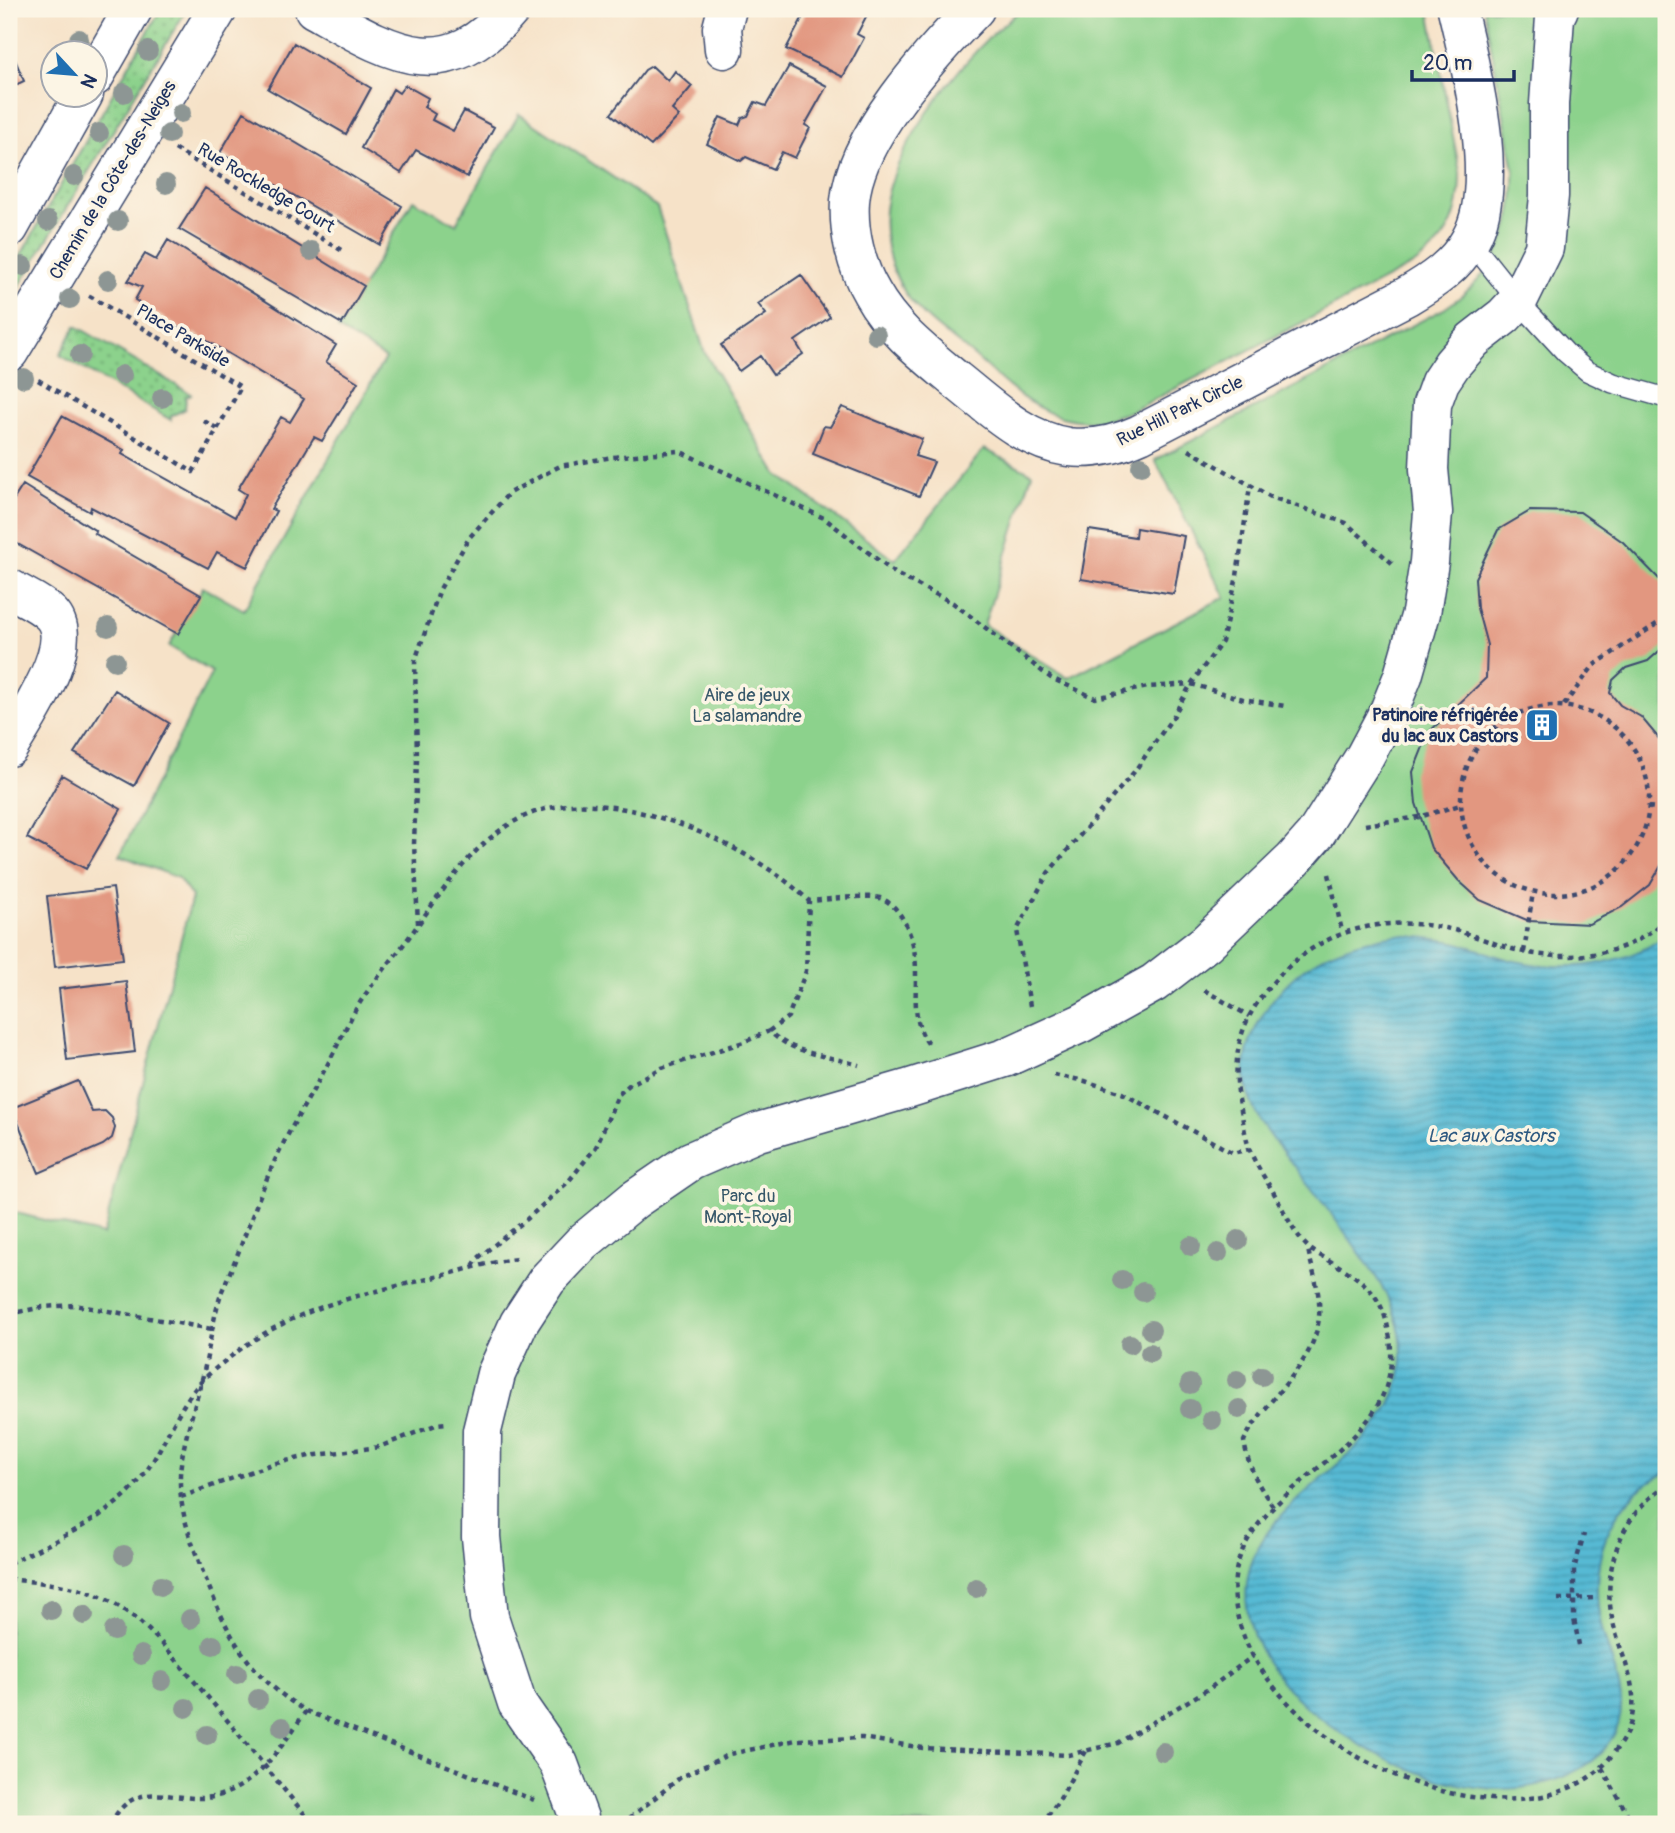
<svg xmlns="http://www.w3.org/2000/svg" width="1675" height="1833" font-family="Pangolin,sans-serif">
	<style>
		.grass { fill: url(#grass-dots); stroke: #548075; stroke-width: 2 }
		.green { fill: #8cd28c; stroke: #548075; stroke-width: 2 }
		.water { fill: url(#water-rules); stroke: #387499; stroke-width: 2 }
		.building { fill: #e29780 }
		.lines { fill: none; stroke-linecap: round; stroke-linejoin: round }
		.lane-casing { stroke: #3c4a6e; stroke-width: 22 }
		.street-casing { stroke: #3c4a6e; stroke-width: 41 }
		.secondary-casing { stroke: #3c4a6e; stroke-width: 41 }
		.path { stroke: #3c4a6e; stroke-width: 4.5; stroke-dasharray: 5 5; stroke-linecap: butt }
		.lane { stroke: #fff; stroke-width: 19 }
		.street { stroke: #fff; stroke-width: 38 }
		.secondary { stroke: #fff; stroke-width: 38 }
		.tree { fill: #8d9694 }
		.labels { text-anchor: middle; dominant-baseline: central; stroke-width: 7; stroke-linejoin: round; paint-order: stroke }
		.street-label { font-size: 18px; fill: #1b2f5e; stroke: #fcf5e5 }
		.park-label { font-size: 18px; fill: #37586a; stroke: #fcf5e5 }
		.poi-label { font-size: 18px; font-weight: bold; fill: #1b2f5e; stroke: #fcf5e5; text-anchor: end }
		.water-label { font-size: 19px; font-style: italic; fill: #2d5981; stroke: #fcf5e5 }
	</style>
	<defs>
		<pattern id="grass-dots" width="8" height="8" patternUnits="userSpaceOnUse" patternTransform="scale(1.75)"><rect width="8" height="8" fill="#8cd28c"/><path d="M2 2h.1M6 6h.1" fill="none" stroke="#72ab76" stroke-width="1.8" stroke-linecap="round"/></pattern>
		<pattern id="water-rules" width="6" height="5" patternUnits="userSpaceOnUse" patternTransform="scale(1.75)"><rect width="6" height="5" fill="#56bad4"/><path d="M0 2.5h6" fill="none" stroke="#4698af"/></pattern>
	</defs>
	<rect width="100%" height="100%" fill="#fcf5e5"/>
	<filter id="ink" filterUnits="userSpaceOnUse"><feTurbulence type="fractalNoise" baseFrequency=".0143" numOctaves="2"/><feDisplacementMap in="SourceGraphic" scale="14" xChannelSelector="R" yChannelSelector="G"/><feConvolveMatrix kernelMatrix="1 2 1 2 8 2 1 2 1" color-interpolation-filters="sRGB"/></filter>
	<filter id="wash" filterUnits="userSpaceOnUse"><feTurbulence type="fractalNoise" baseFrequency=".00686" numOctaves="4" result="noise"/><feDisplacementMap in="SourceGraphic" scale="28" xChannelSelector="R" yChannelSelector="G"/><feGaussianBlur stdDeviation="1.57" result="paint"/><feColorMatrix in="noise" values="0 0 0 0 0 0 0 0 0 0 0 0 0 0 0 0 0 1.4 0 .05"/><feComposite in="paint" operator="in"/></filter>
	<g filter="url(#wash)">
		<rect width="100%" height="100%" fill="#f6e2c8"/>
		<path class="grass" d="M161 9H187L9 303V276Z
			M76 326 191 394 186 397 185 409 171 416V420L60 355Z"/>
		<path class="green" d="M1022 9H1429L1460 173C1460 217 1449 240 1413 265L1132 411C1122 414 1111 418 1101 420 1050 427 1015 393 981 362 956 340 925 322 906 294 888 268 880 229 887 197 902 133 970 49 1022 9Z
			M1484 9H1666V1824H9V1211L103 1235 192 897 178 878 120 855 212 672 169 646 203 587 244 610 385 358 338 329 413 200 456 224 519 114 657 207 705 353 777 474 895 560 984 449 1032 473 984 625 1068 678 1225 597 1155 460 1444 309C1495 275 1516 231 1514 170Z"/>
		<path class="water" d="M1398 935C1416 937 1435 938 1453 942 1474 946 1494 957 1515 961 1564 972 1625 967 1666 935V1473C1607 1500 1588 1564 1601 1624 1607 1651 1620 1676 1621 1703 1623 1762 1551 1789 1502 1789 1436 1788 1366 1754 1315 1714 1287 1692 1258 1658 1250 1623 1218 1496 1402 1471 1402 1355 1402 1309 1375 1274 1349 1238 1330 1212 1310 1186 1290 1161 1270 1136 1247 1109 1245 1076 1243 1048 1257 1022 1272 1001 1305 957 1347 942 1398 935Z"/>
		<g id="blocks">
			<path class="building" d="M807 9H870L857 34 864 38 843 77 786 49Z
				M294 43 371 88 346 134 268 89Z
				M9 45 24 81 9 88Z
				M652 66 668 81 675 71 692 86 672 110 679 116 651 146 611 114 645 70Z
				M789 66 827 86 805 125 810 128 795 158 782 152 773 169 746 157 741 161 707 144 720 117 739 125 742 118 748 116 755 102 766 106Z
				M405 85 428 98 424 107 435 114 432 120 453 131 464 111 494 127 467 177 416 150 401 173 361 148 393 89 399 93Z
				M244 112 402 206 380 245 220 153Z
				M205 188 364 286 342 324 179 229Z
				M168 240 336 345 326 362 358 382 322 441 314 437 271 509 276 511 247 567 217 552 208 568 91 507 90 512 27 477 62 416 124 450 122 454 235 517 246 494 238 489 281 417 290 422 304 399 194 333 192 336 135 300 142 287 128 281 145 254 156 260Z
				M801 275 830 317 795 341 803 354 773 375 760 356 739 371 721 345 766 314 758 304Z
				M842 407 922 439 915 456 934 462 919 496 813 454 824 426 830 427Z
				M23 485 96 531 94 533 201 595 178 634 9 539V507Z
				M1530 511 1580 512 1623 542 1666 586V645L1648 661 1626 668 1613 680 1610 693 1620 705 1641 717 1661 741 1666 757V857L1650 885 1622 907 1589 924 1529 921 1480 900 1458 880 1431 848 1416 803 1413 772 1429 732 1486 678 1487 645 1477 608 1475 578 1498 530Z
				M1136 528 1184 536 1174 594 1081 579 1089 530 1135 537Z
				M115 690 169 723 134 786 74 753Z
				M62 775 121 809 86 869 27 838Z
				M113 888 123 959 55 967 47 896Z
				M126 981 135 1052 67 1060 59 989Z
				M78 1081 92 1112 105 1111 112 1118 115 1128 112 1138 103 1145 39 1173 12 1108Z"/>
		</g>
	</g>
	<g filter="url(#ink)">
		<use href="#blocks" fill-opacity="0" stroke="#3c4a6e" stroke-width="2"/>
		<g class="lines">
			<g class="lane-casing">
				<path id="lane" d="M1468 244 1483 257 1518 301 1566 353 1587 371 1613 383 1666 398"/>
			</g>
			<g class="street-casing">
				<path id="street" d="M314 9C389 51 444 89 511 9
					M975 9C931 54 855 137 850 201 848 232 856 266 872 293 892 329 925 354 956 380 990 407 1023 440 1068 447 1093 450 1118 444 1140 434L1407 296C1431 282 1456 266 1470 240 1502 184 1471 69 1457 9
					M724 49 722 28 727 9
					M9 588C22 596 40 603 51 614 79 643 25 720 9 747
					M577 1824 579 1818 559 1764 517 1703 489 1617 481 1537 482 1431 496 1374 519 1323 547 1280 582 1243 634 1200 691 1161 758 1132 907 1089 1005 1058 1082 1023 1154 983 1206 943 1293 860 1315 835 1365 756 1389 711 1403 676 1421 613 1429 562 1433 512 1429 469 1432 404 1440 382 1452 364 1473 340 1504 316 1518 301 1544 248 1549 196V104L1555 17 1559 9"/>
			</g>
			<g class="secondary-casing">
				<path id="secondary" d="M94 77 133 9
					M9 228 84 94
					M9 352 218 9"/>
			</g>
			<path class="path" d="M175 149 341 250
				M38 380 193 472 241 387 88 295
				M204 421 218 429
				M1666 442V460
				M1189 450 1271 497 1346 523 1393 564
				M1564 705 1594 665 1666 618
				M1461 800a94 94 0 1 1 188 0a94 94 0 1 1-188 0Z
				M1648 807 1666 809
				M1365 825 1419 817 1460 805
				M1329 874 1342 931
				M1666 919C1659 925 1651 932 1643 937 1610 958 1557 960 1519 951 1497 945 1476 936 1454 930 1382 913 1317 929 1269 987 1235 1028 1231 1064 1242 1115 1244 1127 1246 1141 1251 1153 1257 1167 1267 1181 1275 1195 1284 1211 1293 1231 1306 1245 1312 1252 1322 1256 1330 1261 1363 1280 1382 1293 1389 1333 1410 1445 1270 1471 1239 1559 1230 1586 1235 1618 1247 1644 1293 1744 1444 1821 1552 1794 1573 1788 1595 1777 1609 1759 1619 1746 1629 1733 1632 1717 1639 1681 1616 1647 1611 1612 1603 1564 1624 1511 1666 1486
				M418 924 414 844 417 759 415 661 440 589 469 538 509 493 560 466 613 457 679 451 824 518 896 574 953 603 1051 678 1095 698 1148 687 1191 684 1243 699 1285 706
				M1524 952 1533 892
				M1204 990 1249 1016
				M1030 1006 1017 930 1048 873 1134 772 1173 717 1191 684 1222 642 1237 576 1250 486
				M769 1031 788 1017 806 971 809 901
				M1054 1075 1085 1081 1122 1093 1233 1153 1249 1149
				M473 1266 478 1258 527 1219 568 1182 596 1147 618 1095 629 1085 662 1068 744 1042 769 1031C792 1054 829 1056 859 1065
				M9 1314 43 1307 74 1305 212 1329
				M181 1497 272 1464 309 1456 379 1447 438 1424 448 1423
				M1273 1506C1258 1486 1248 1466 1244 1441 1268 1392 1324 1362 1319 1302 1318 1284 1311 1266 1308 1249
				M9 1563C53 1542 112 1517 142 1477 165 1447 175 1410 201 1382 213 1369 228 1359 242 1348 303 1305 364 1294 436 1277 463 1271 490 1261 519 1259
				M9 1579C40 1583 74 1584 103 1598 141 1615 167 1649 193 1680 234 1727 272 1776 313 1824
				M1558 1599 1598 1598
				M1579 1645 1574 1619V1569L1584 1534
				M1602 1768 1633 1824
				M534 1800 306 1711C245 1674 226 1631 201 1567 189 1536 179 1508 180 1475 181 1449 194 1409 201 1383 209 1353 212 1320 222 1291 229 1274 237 1257 243 1240 255 1209 266 1177 282 1146 295 1120 311 1095 325 1069 337 1048 346 1025 359 1004 375 979 395 957 412 933 448 884 484 823 549 808 628 790 754 847 809 901 825 900 867 894 880 898 901 905 913 936 915 956 919 987 908 1019 930 1046
				M110 1824C141 1768 182 1813 229 1792 263 1777 286 1740 306 1711
				M622 1824 681 1777 730 1754 796 1740 862 1738 923 1748 1068 1755 1118 1743 1210 1688 1253 1656
				M1042 1824 1061 1797 1086 1751"/>
			<use href="#lane" class="lane"/>
			<use href="#street" class="street"/>
			<use href="#secondary" class="secondary"/>
		</g>
		<g class="tree">
			<circle cx="79" cy="39" r="10"/>
			<circle cx="148" cy="51" r="10"/>
			<circle cx="124" cy="93" r="10"/>
			<circle cx="181" cy="113" r="10"/>
			<circle cx="99" cy="133" r="10"/>
			<circle cx="169" cy="134" r="10"/>
			<circle cx="74" cy="176" r="10"/>
			<circle cx="166" cy="184" r="10"/>
			<circle cx="48" cy="221" r="10"/>
			<circle cx="118" cy="221" r="10"/>
			<circle cx="311" cy="251" r="10"/>
			<circle cx="23" cy="266" r="10"/>
			<circle cx="108" cy="280" r="10"/>
			<circle cx="70" cy="299" r="10"/>
			<circle cx="876" cy="335" r="10"/>
			<circle cx="80" cy="355" r="10"/>
			<circle cx="122" cy="375" r="10"/>
			<circle cx="24" cy="378" r="10"/>
			<circle cx="162" cy="398" r="10"/>
			<circle cx="1141" cy="466" r="10"/>
			<circle cx="108" cy="627" r="10"/>
			<circle cx="115" cy="661" r="10"/>
			<circle cx="1238" cy="1240" r="10"/>
			<circle cx="1191" cy="1246" r="10"/>
			<circle cx="1218" cy="1253" r="10"/>
			<circle cx="1122" cy="1280" r="10"/>
			<circle cx="1143" cy="1292" r="10"/>
			<circle cx="1151" cy="1330" r="10"/>
			<circle cx="1130" cy="1344" r="10"/>
			<circle cx="1150" cy="1353" r="10"/>
			<circle cx="1262" cy="1376" r="10"/>
			<circle cx="1237" cy="1380" r="10"/>
			<circle cx="1190" cy="1384" r="10"/>
			<circle cx="1190" cy="1409" r="10"/>
			<circle cx="1239" cy="1409" r="10"/>
			<circle cx="1212" cy="1420" r="10"/>
			<circle cx="124" cy="1555" r="10"/>
			<circle cx="161" cy="1586" r="10"/>
			<circle cx="976" cy="1588" r="10"/>
			<circle cx="51" cy="1610" r="10"/>
			<circle cx="84" cy="1615" r="10"/>
			<circle cx="190" cy="1619" r="10"/>
			<circle cx="114" cy="1631" r="10"/>
			<circle cx="213" cy="1645" r="10"/>
			<circle cx="141" cy="1655" r="10"/>
			<circle cx="237" cy="1674" r="10"/>
			<circle cx="162" cy="1681" r="10"/>
			<circle cx="258" cy="1699" r="10"/>
			<circle cx="186" cy="1708" r="10"/>
			<circle cx="282" cy="1727" r="10"/>
			<circle cx="207" cy="1735" r="10"/>
			<circle cx="1163" cy="1752" r="10"/>
		</g>
	</g>
	<defs>
		<g id="building-square" transform="scale(1.75)"><rect x="-9" y="-9" width="18" height="18" rx="4" fill="#1f6fb2" stroke="#fcf5e5"/><path d="M-4-6H4V6H1V3H-1V6H-4ZM-2.5-4.3h1.7v1.8h-1.7ZM.8-4.3h1.7v1.8H.8ZM-2.5-1h1.7V.8h-1.7ZM.8-1h1.7V.8H.8Z" fill="#fff"/></g>
	</defs>
	<g fill-rule="evenodd">
		<use href="#building-square" x="1542" y="725"/>
	</g>
	<g class="labels">
		<g class="street-label">
			<text transform="translate(113 180) rotate(-59)">Chemin de la Côte-des-Neiges</text>
			<text transform="translate(266 188) rotate(31)">Rue Rockledge Court</text>
			<text transform="translate(183 336) rotate(31)">Place Parkside</text>
			<text transform="translate(1180 411) rotate(-26)">Rue Hill Park Circle</text>
		</g>
		<g class="park-label">
			<text x="747" y="695">Aire de jeux<tspan x="747" dy="21">La salamandre</tspan></text>
			<text x="748" y="1196">Parc du<tspan x="748" dy="21">Mont-Royal</tspan></text>
		</g>
		<g class="poi-label">
			<text x="1518" y="715">Patinoire réfrigérée<tspan x="1518" dy="21">du lac aux Castors</tspan></text>
		</g>
		<g class="water-label">
			<text x="1491" y="1136">Lac aux Castors</text>
		</g>
	</g>
	<rect width="1675" height="1833" fill="none" stroke="#fcf5e5" stroke-width="35"/>
	<g transform="translate(74 74) rotate(116)"><circle r="33" fill="#fcf5e5" stroke="#a2a6af" stroke-width="2"/>
	<path d="M0-5L12 26L0 18L-12 26Z" fill="#1f6fb2"/>
	<text y="-10" font-size="19" font-weight="bold" text-anchor="middle" fill="#1b2f5e">N</text>
	</g>
	<path d="M1412 70v10h102v-10" fill="none" stroke="#1b2f5e" stroke-width="3.5"/>
	<text x="1423" y="70" font-size="21" fill="#1b2f5e" stroke="#fcf5e5" stroke-width="5" paint-order="stroke">20 m</text>
</svg>
